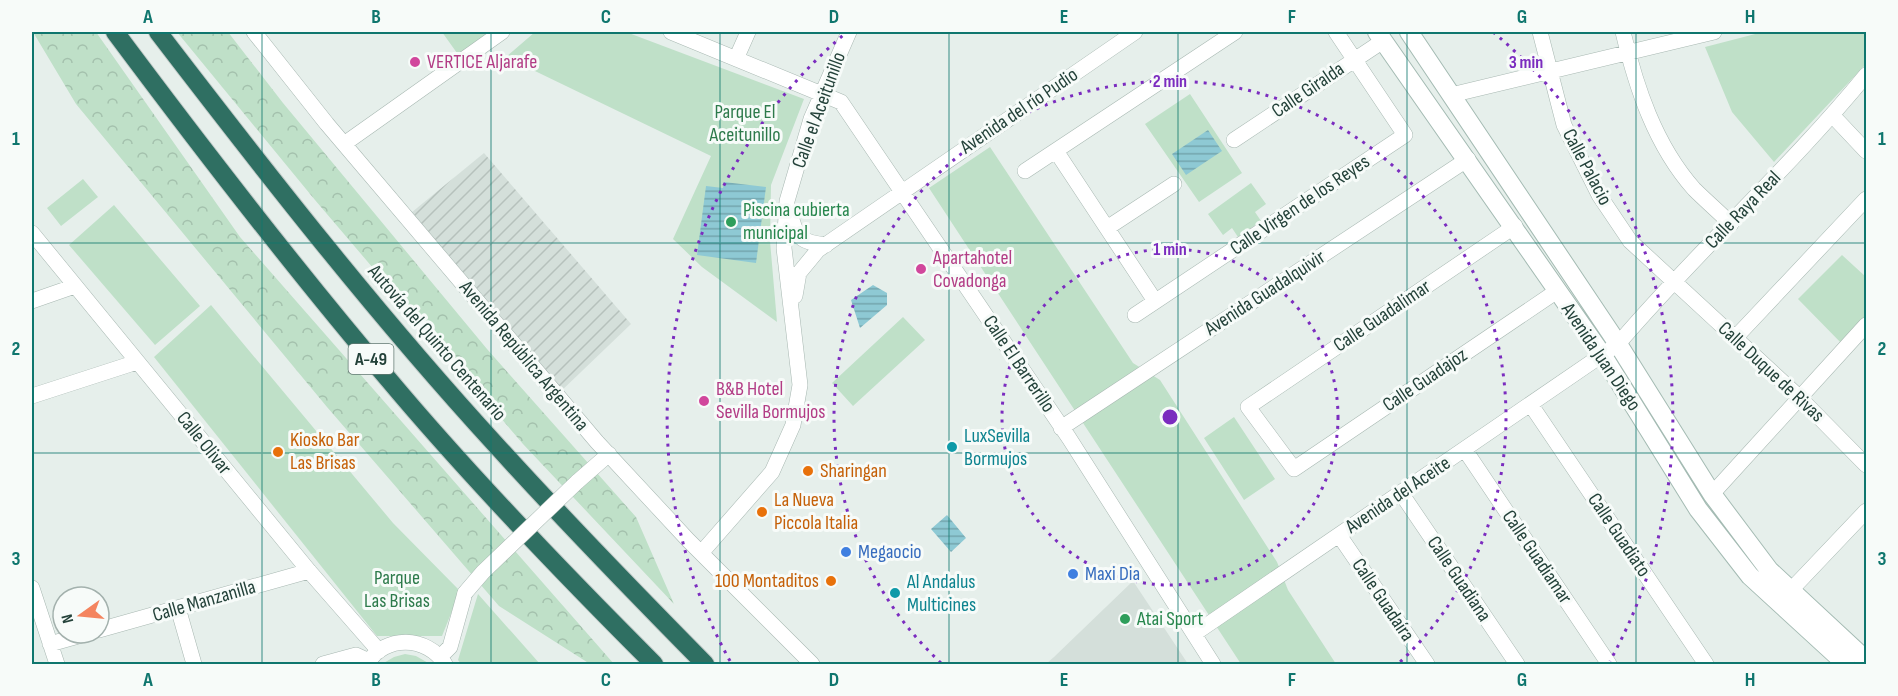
<svg xmlns="http://www.w3.org/2000/svg" width="1898" height="696" font-family="'Sofia Sans Condensed',sans-serif">
	<style>
		.built { fill: #d4dfda }
		.industrial { fill: url(#industrial-furrows) }
		.green { fill: #bfe0c8 }
		.forest { fill: url(#forest-crowns) }
		.water { fill: url(#water-rules) }
		.lines { fill: none; stroke-linecap: round; stroke-linejoin: round }
		.street-casing { stroke: #a8b8b2; stroke-width: 16 }
		.secondary-casing { stroke: #a4bbb3; stroke-width: 20 }
		.highway-casing { stroke: #c2cac8; stroke-width: 20 }
		.street { stroke: #fff; stroke-width: 15 }
		.secondary { stroke: #fff; stroke-width: 18 }
		.highway { stroke: #2f6f62; stroke-width: 18 }
		.street-bridge-casing { stroke: #a8b8b2; stroke-width: 16; stroke-linecap: butt }
		.street-bridge { stroke: #fff; stroke-width: 15 }
		.grid { fill: none; stroke: #0f766e; stroke-width: 1.5; stroke-opacity: 0.55 }
		.ring { fill: none; stroke: #7b2cbf; stroke-width: 3; stroke-dasharray: 3 6 }
		.hotel-dot { fill: #d1479c; stroke: #f7fbf9; stroke-width: 2 }
		.leisure-dot { fill: #2e9e5b; stroke: #f7fbf9; stroke-width: 2 }
		.culture-dot { fill: #0f9aa8; stroke: #f7fbf9; stroke-width: 2 }
		.food-dot { fill: #e8710a; stroke: #f7fbf9; stroke-width: 2 }
		.shop-dot { fill: #3f7fe0; stroke: #f7fbf9; stroke-width: 2 }
		.labels { text-anchor: middle; dominant-baseline: central; stroke-width: 6; stroke-linejoin: round; paint-order: stroke }
		.shield { fill: #f7fbf9; stroke: #637a73; stroke-width: 1.5 }
		.shield-label { font-size: 18px; font-weight: bold; fill: #24423a }
		.hotel-label { font-size: 20px; fill: #b23c85; stroke: #f7fbf9; text-anchor: start }
		.street-label { font-size: 20px; fill: #24423a; stroke: #f7fbf9 }
		.park-label { font-size: 20px; fill: #2d7a4b; stroke: #f7fbf9 }
		.leisure-label { font-size: 20px; fill: #27864d; stroke: #f7fbf9; text-anchor: start }
		.culture-label { font-size: 20px; fill: #0d838f; stroke: #f7fbf9; text-anchor: start }
		.food-label { font-size: 20px; fill: #c56008; stroke: #f7fbf9; text-anchor: start }
		.shop-label { font-size: 20px; fill: #366cbe; stroke: #f7fbf9; text-anchor: start }
		.centre { fill: #7b2cbf; stroke: #f7fbf9; stroke-width: 3 }
		.ring-label { font-size: 18px; text-anchor: middle; font-weight: bold; fill: #7b2cbf; stroke: #f7fbf9; stroke-width: 6; stroke-linejoin: round; paint-order: stroke }
		.neatline { fill: none; stroke: #0f766e; stroke-width: 2 }
		.grid-label { font-size: 20px; text-anchor: middle; font-weight: bold; fill: #0f766e }
	</style>
	<defs>
		<pattern id="industrial-furrows" width="10" height="10" patternUnits="userSpaceOnUse" patternTransform="scale(1.5)"><rect width="10" height="10" fill="#d4dfda"/><path d="M-1 1l2-2M0 10L10 0M9 11l2-2" fill="none" stroke="#b6c1bc"/></pattern>
		<pattern id="forest-crowns" width="20" height="18" patternUnits="userSpaceOnUse" patternTransform="scale(1.5)"><rect width="20" height="18" fill="#bfe0c8"/><path d="M2 6a3 3 0 1 1 6 0M12 15a3 3 0 1 1 6 0" fill="none" stroke="#a4c1ad"/></pattern>
		<pattern id="water-rules" width="6" height="5" patternUnits="userSpaceOnUse" patternTransform="scale(1.5)"><rect width="6" height="5" fill="#8ec9d4"/><path d="M0 2.5h6" fill="none" stroke="#74a5ad"/></pattern>
	</defs>
	<rect width="100%" height="100%" fill="#e6efeb"/>
	<path class="built" d="M1133 581 1188 664H1046L1054 657Z"/>
	<path class="industrial" d="M484 153 631 324 557 395 406 217Z"/>
	<path class="green" d="M442 32H493L462 60Z
		M535 32H626L804 99 771 185 770 241 777 322 702 267 673 239 711 156 506 57Z
		M1763 32H1866V64L1774 162 1732 112 1705 47Z
		M1190 94 1242 173 1199 202 1145 124Z
		M990 147 1133 363 1160 380 1277 562 1288 590 1336 664H1241L929 188Z
		M83 179 98 197 61 226 47 208Z
		M1251 183 1266 204 1255 212 1261 221 1238 237 1232 228 1223 235 1208 214Z
		M114 205 200 306 155 345 69 245Z
		M1842 255 1866 277V325L1845 347 1798 299Z
		M211 305 393 523 460 591 442 636H377L154 357Z
		M903 317 925 340 853 406 832 383Z
		M1234 417 1275 479 1244 500 1204 438Z
		M478 594 540 664H461L458 660Z
		M405 654 416 656 430 664H382L394 657Z"/>
	<path class="forest" d="M33 32H96L240 237 614 664H590L499 606 327 407 76 104Z
		M177 32H228L283 103 487 349 636 517 674 604 523 444 315 200Z"/>
	<path class="water" d="M1208 130 1222 151 1186 175 1172 154Z
		M724 182 766 187 756 263 697 255 706 186 723 188Z
		M873 285 887 293V305L860 328 851 300Z
		M947 515 966 538 951 552 931 529Z"/>
	<g class="lines">
		<g class="street-casing">
			<path id="street" d="M254 32 327 124 597 442 688 540 812 664
				M671 32 841 102 1069 438 1213 664
				M1540 32 1564 125 1599 195 1630 241 1799 397 1866 465
				M1623 32C1636 87 1655 145 1694 189 1706 201 1719 212 1731 224
				M736 59 748 32
				M1451 95 1714 32
				M1833 116 1866 151
				M1234 140 1383 41
				M344 144 502 32
				M1056 151 1155 301
				M1025 171 1235 32
				M790 212C796 238 800 242 826 245
				M1515 226 1248 407 1294 469 1557 291
				M1107 228 1174 184
				M32 233 309 571 379 651
				M795 296 799 273 818 250 1135 32
				M32 301 75 286
				M1135 315 1405 135 1336 32
				M1735 338 1866 199
				M32 396 137 362
				M1531 405 1706 664
				M1061 428 1468 159
				M1465 450 1609 664
				M577 482 609 454
				M1401 493 1517 664
				M1712 494 1866 325
				M1339 535 1427 664
				M702 552 772 472 793 425 800 385 784 248 787 201 811 119 849 32
				M32 588 57 664
				M1791 590 1866 511
				M178 608 194 664
				M99 630 309 571
				M1194 634 1618 344C1697 251 1789 169 1866 75
				M50 644 89 633
				M440 657 450 647 465 593
				M323 664 356 655 369 661
				M367 664C385 634 427 636 445 664"/>
		</g>
		<g class="secondary-casing">
			<path id="secondary" d="M1377 32 1603 356 1698 509 1750 576 1846 664
				M1409 32 1618 344 1712 494 1769 570 1866 660"/>
		</g>
		<g class="highway-casing">
			<path id="highway" d="M115 32C203 150 293 267 389 380 472 479 563 573 654 664
				M158 32C266 173 376 314 496 445 564 520 634 592 705 664"/>
		</g>
		<use href="#street" class="street"/>
		<use href="#secondary" class="secondary"/>
		<use href="#highway" class="highway"/>
		<g class="street-bridge-casing">
			<path id="street-bridge" d="M465 593 483 572 577 482"/>
		</g>
		<use href="#street-bridge" class="street-bridge"/>
	</g>
	<path class="grid" d="M262 32V664M491 32V664M720 32V664M949 32V664M1178 32V664M1407 32V664M1636 32V664M32 243H1866M32 453H1866"/>
	<g class="ring">
		<circle cx="1170" cy="417" r="168"/>
		<path d="M941 663A336 336 0 1 1 1399 663"/>
		<path d="M730 661A503 503 0 0 1 847 32M1493 32A503 503 0 0 1 1610 661"/>
	</g>
	<g class="hotel-dot">
		<circle cx="415" cy="62" r="6"/>
		<circle cx="921" cy="269" r="6"/>
		<circle cx="704" cy="401" r="6"/>
	</g>
	<g class="leisure-dot">
		<circle cx="731" cy="222" r="6"/>
		<circle cx="1125" cy="619" r="6"/>
	</g>
	<g class="culture-dot">
		<circle cx="952" cy="447" r="6"/>
		<circle cx="895" cy="593" r="6"/>
	</g>
	<g class="food-dot">
		<circle cx="278" cy="452" r="6"/>
		<circle cx="808" cy="471" r="6"/>
		<circle cx="762" cy="512" r="6"/>
		<circle cx="831" cy="581" r="6"/>
	</g>
	<g class="shop-dot">
		<circle cx="846" cy="552" r="6"/>
		<circle cx="1073" cy="574" r="6"/>
	</g>
	<g class="labels">
		<rect class="shield" x="348.5" y="344" width="45" height="30" rx="4.5"/>
		<g class="shield-label">
			<text x="371" y="359">A-49</text>
		</g>
		<g class="hotel-label">
			<text x="427" y="62">VERTICE Aljarafe</text>
			<text x="933" y="258">Apartahotel<tspan x="933" dy="23">Covadonga</tspan></text>
			<text x="716" y="389">B&amp;B Hotel<tspan x="716" dy="23">Sevilla Bormujos</tspan></text>
		</g>
		<g class="street-label">
			<text transform="translate(1308 90) rotate(-34)">Calle Giralda</text>
			<text transform="translate(819 110) rotate(-70)">Calle el Aceitunillo</text>
			<text transform="translate(1019 111) rotate(-34)">Avenida del río Pudio</text>
			<text transform="translate(1587 167) rotate(62)">Calle Palacio</text>
			<text transform="translate(1300 205) rotate(-34)">Calle Virgen de los Reyes</text>
			<text transform="translate(1743 210) rotate(-46)">Calle Raya Real</text>
			<text transform="translate(1265 293) rotate(-33)">Avenida Guadalquivir</text>
			<text transform="translate(1382 316) rotate(-34)">Calle Guadalimar</text>
			<text transform="translate(437 343) rotate(49)">Autovía del Quinto Centenario</text>
			<text transform="translate(524 356) rotate(50)">Avenida República Argentina</text>
			<text transform="translate(1601 357) rotate(56)">Avenida Juan Diego</text>
			<text transform="translate(1019 364) rotate(56)">Calle El Barrerillo</text>
			<text transform="translate(1771 372) rotate(43)">Calle Duque de Rivas</text>
			<text transform="translate(1425 380) rotate(-34)">Calle Guadajoz</text>
			<text transform="translate(204 443) rotate(51)">Calle Olivar</text>
			<text transform="translate(1398 495) rotate(-34)">Avenida del Aceite</text>
			<text transform="translate(1619 535) rotate(56)">Calle Guadiato</text>
			<text transform="translate(1537 557) rotate(56)">Calle Guadiamar</text>
			<text transform="translate(1459 579) rotate(56)">Calle Guadiana</text>
			<text transform="translate(1383 600) rotate(56)">Calle Guadaíra</text>
			<text transform="translate(204 601) rotate(-16)">Calle Manzanilla</text>
		</g>
		<g class="park-label">
			<text x="745" y="112">Parque El<tspan x="745" dy="23">Aceitunillo</tspan></text>
			<text x="397" y="578">Parque<tspan x="397" dy="23">Las Brisas</tspan></text>
		</g>
		<g class="leisure-label">
			<text x="743" y="210">Piscina cubierta<tspan x="743" dy="23">municipal</tspan></text>
			<text x="1137" y="619">Atai Sport</text>
		</g>
		<g class="culture-label">
			<text x="964" y="436">LuxSevilla<tspan x="964" dy="23">Bormujos</tspan></text>
			<text x="907" y="582">Al Andalus<tspan x="907" dy="23">Multicines</tspan></text>
		</g>
		<g class="food-label">
			<text x="290" y="440">Kiosko Bar<tspan x="290" dy="23">Las Brisas</tspan></text>
			<text x="820" y="471">Sharingan</text>
			<text x="774" y="500">La Nueva<tspan x="774" dy="23">Piccola Italia</tspan></text>
			<text x="819" y="581" text-anchor="end">100 Montaditos</text>
		</g>
		<g class="shop-label">
			<text x="858" y="552">Megaocio</text>
			<text x="1085" y="574">Maxi Dia</text>
		</g>
	</g>
	<circle cx="1170" cy="417" r="9" class="centre"/>
	<g class="ring-label">
		<text x="1526" y="68">3 min</text>
		<text x="1170" y="87">2 min</text>
		<text x="1170" y="255">1 min</text>
	</g>
	<rect width="1898" height="696" fill="none" stroke="#f7fbf9" stroke-width="66"/>
	<g transform="translate(81 615) rotate(255)"><circle r="28" fill="#f7fbf9" stroke="#a3b1ad" stroke-width="1.5"/>
	<path d="M0-4.5L10 22L0 15L-10 22Z" fill="#f4845f"/>
	<text y="-9" font-size="16" font-weight="bold" text-anchor="middle" fill="#24423a">N</text>
	</g>
	<rect x="33" y="33" width="1832" height="630" class="neatline"/>
	<g class="grid-label">
		<text x="148" y="23">A</text>
		<text x="376" y="23">B</text>
		<text x="606" y="23">C</text>
		<text x="834" y="23">D</text>
		<text x="1064" y="23">E</text>
		<text x="1292" y="23">F</text>
		<text x="1522" y="23">G</text>
		<text x="1750" y="23">H</text>
		<text x="16" y="145">1</text>
		<text x="1882" y="145">1</text>
		<text x="16" y="355">2</text>
		<text x="1882" y="355">2</text>
		<text x="16" y="565">3</text>
		<text x="1882" y="565">3</text>
		<text x="148" y="686">A</text>
		<text x="376" y="686">B</text>
		<text x="606" y="686">C</text>
		<text x="834" y="686">D</text>
		<text x="1064" y="686">E</text>
		<text x="1292" y="686">F</text>
		<text x="1522" y="686">G</text>
		<text x="1750" y="686">H</text>
	</g>
</svg>
